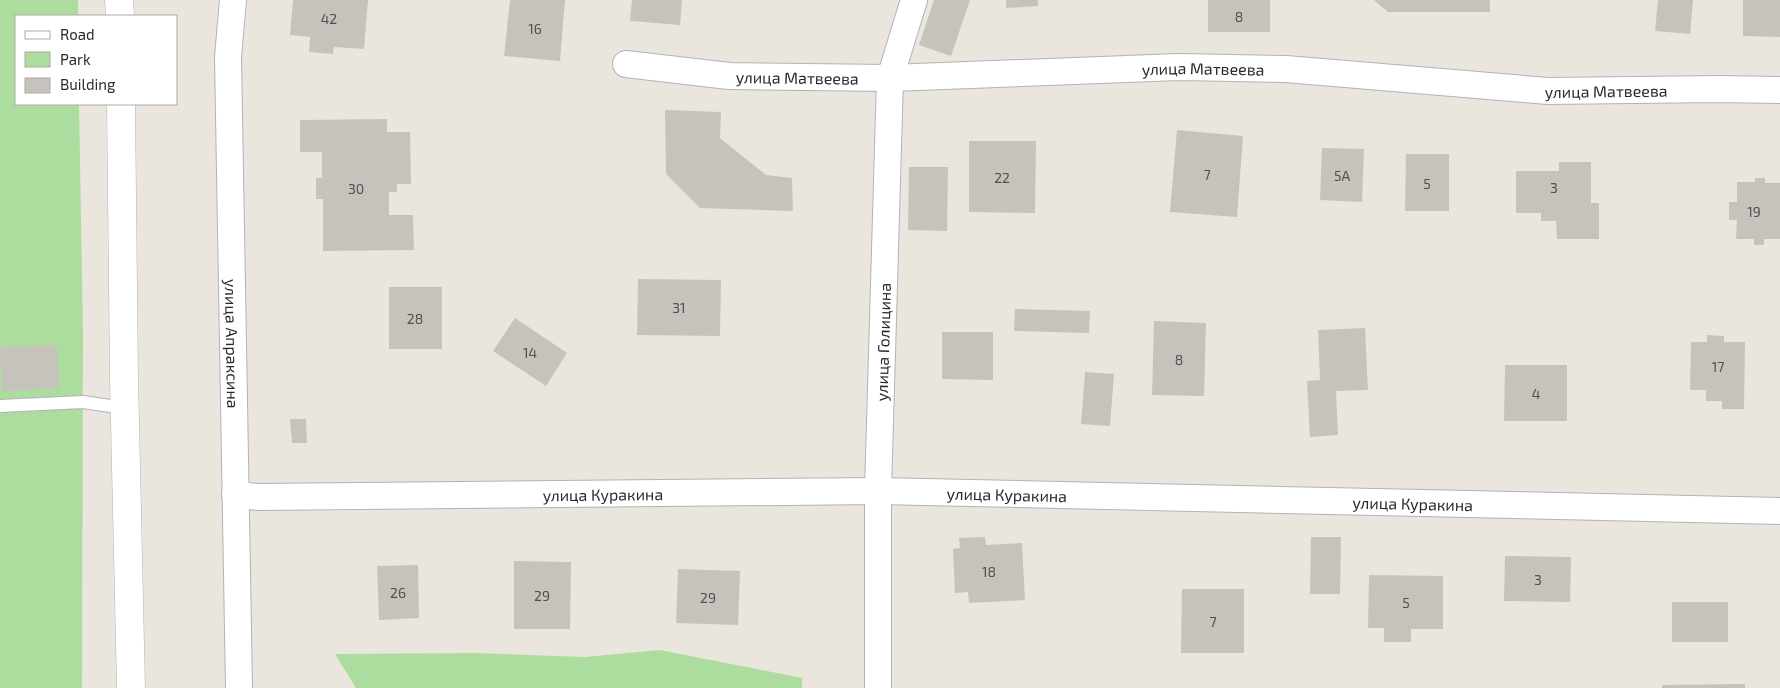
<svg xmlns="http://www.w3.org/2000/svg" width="1780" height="688" font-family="'Exo 2',sans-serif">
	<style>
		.green { fill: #addd9e }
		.building { fill: #c6c3bd }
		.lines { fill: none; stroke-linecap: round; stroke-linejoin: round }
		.lane-casing { stroke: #b1b2bc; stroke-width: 14 }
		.street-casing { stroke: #b1b2bc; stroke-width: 28 }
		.secondary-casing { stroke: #b1b2bc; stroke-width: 29 }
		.lane { stroke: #fff; stroke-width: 12 }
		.street { stroke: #fff; stroke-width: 26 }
		.secondary { stroke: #fff; stroke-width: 28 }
		.labels { text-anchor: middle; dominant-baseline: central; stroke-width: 4.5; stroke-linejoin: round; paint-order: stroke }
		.number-label { font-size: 14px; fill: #51504f }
		.street-label { font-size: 16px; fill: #2a2a2a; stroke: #fff }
	</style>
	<rect width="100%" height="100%" fill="#ebe6dd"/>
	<path class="green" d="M0 0H78V16H16V104H79L83 332 82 688H0Z
		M660 650 802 678V688H356L335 654 477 653 585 657Z"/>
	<path class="building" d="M293 0H368L364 49 334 47 333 54 309 52 310 37 290 35Z
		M510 0H565L560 61 504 56Z
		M632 0H682L680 25 630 21Z
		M934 0H970L951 56 919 45Z
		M1006 0H1038V6L1006 8Z
		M1208 0H1270V32H1208Z
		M1374 0H1490V12H1388Z
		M1658 0H1693L1690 34 1655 31Z
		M1743 0H1780V37L1743 36Z
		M665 110 721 112 720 138 766 175 792 178 793 211 700 208 666 174Z
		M387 119V132H410L411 184H397V192H389V215H413L414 250 323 251V199H316V178H322V152H300V120Z
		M1177 130 1243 136 1237 217 1170 212Z
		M969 141H1036L1035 213 969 212Z
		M1322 148 1364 149 1362 202 1320 200Z
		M1406 154H1449V211H1405Z
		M1559 162H1591V203H1599V239H1557L1556 221H1541V213H1516V171H1559Z
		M909 167H948L947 231 908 230Z
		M1755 178H1765V183H1780V239H1764V245H1754V239H1736L1737 220H1729V202H1737V182H1755Z
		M638 279 721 280 720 336 637 335Z
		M389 287H442V349H389Z
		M1015 309 1090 311 1089 333 1014 331Z
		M515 318 567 353 546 386 493 351Z
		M1154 321 1206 323 1204 396 1152 395Z
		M1365 328 1368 390 1336 391 1338 435 1310 437 1307 381 1320 380 1318 330Z
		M942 332H993V380L942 379Z
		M1707 335 1724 336V342H1745L1744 409H1722V401H1706V390H1690L1691 342H1707Z
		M57 345 59 388 2 391 0 347Z
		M1505 365H1567V421H1504Z
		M1085 372 1114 374 1110 426 1081 424Z
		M290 419H306L307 443H292Z
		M985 537 986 545 1022 543 1025 600 969 603 968 592 955 593 953 549 960 548 959 538Z
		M1311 537H1341L1340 594H1310Z
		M1505 556 1571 557 1570 602 1504 601Z
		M514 561 571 562 570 629H514Z
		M418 565 419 618 379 620 377 566Z
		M678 569 740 571 738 625 676 623Z
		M1369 575 1443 576V629H1411V642H1384V628H1368Z
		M1182 589H1244V653H1181Z
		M1672 602H1728V642H1672Z
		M1745 684V688H1662V685Z"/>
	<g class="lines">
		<g class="lane-casing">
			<path id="lane" d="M0 406 83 402 124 408"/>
		</g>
		<g class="street-casing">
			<g id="street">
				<path id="s1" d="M233 0 228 57 239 688"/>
				<path id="s2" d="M626 64 729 76 890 78 1179 67 1286 69 1548 91 1719 89 1780 90"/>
				<path id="s3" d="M235 495 259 497 878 491 1780 511"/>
				<path id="s4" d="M878 688V491L890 78 914 0"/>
			</g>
		</g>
		<g class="secondary-casing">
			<path id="secondary" d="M119 0 120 16
				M121 104 124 378 131 688"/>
		</g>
		<use href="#lane" class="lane"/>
		<use href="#street" class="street"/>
		<use href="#secondary" class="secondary"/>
	</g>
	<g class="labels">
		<g class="number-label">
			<text x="1239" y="16">8</text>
			<text x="329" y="18">42</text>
			<text x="535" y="28">16</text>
			<text x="1207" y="174">7</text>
			<text x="1342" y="175">5А</text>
			<text x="1002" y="177">22</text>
			<text x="1427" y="183">5</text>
			<text x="1554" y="187">3</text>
			<text x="356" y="188">30</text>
			<text x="1754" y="211">19</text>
			<text x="679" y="307">31</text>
			<text x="415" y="318">28</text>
			<text x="530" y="352">14</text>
			<text x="1179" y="359">8</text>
			<text x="1718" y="366">17</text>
			<text x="1536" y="393">4</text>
			<text x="989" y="571">18</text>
			<text x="1538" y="579">3</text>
			<text x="398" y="592">26</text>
			<text x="542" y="595">29</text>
			<text x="708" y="597">29</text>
			<text x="1406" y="602">5</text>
			<text x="1213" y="621">7</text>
		</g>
		<g class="street-label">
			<text stroke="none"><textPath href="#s2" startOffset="578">улица Матвеева</textPath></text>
			<text stroke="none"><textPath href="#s2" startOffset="172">улица Матвеева</textPath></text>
			<text stroke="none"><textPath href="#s2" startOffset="982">улица Матвеева</textPath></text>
			<text stroke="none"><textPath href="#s4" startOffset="346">улица Голицина</textPath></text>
			<text stroke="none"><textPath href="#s1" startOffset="344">улица Апраксина</textPath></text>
			<text stroke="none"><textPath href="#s3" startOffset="368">улица Куракина</textPath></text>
			<text stroke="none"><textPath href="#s3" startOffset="772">улица Куракина</textPath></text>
			<text stroke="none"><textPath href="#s3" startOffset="1178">улица Куракина</textPath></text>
		</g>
	</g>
	<rect x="15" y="15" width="162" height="90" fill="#ffffff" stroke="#aaaaaa"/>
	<rect x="25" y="31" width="25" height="8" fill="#ffffff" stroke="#aaaaaa"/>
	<text x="60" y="40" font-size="15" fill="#2a2a2a">Road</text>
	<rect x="25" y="52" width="25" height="15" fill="#addd9e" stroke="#aaaaaa"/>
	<text x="60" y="65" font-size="15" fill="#2a2a2a">Park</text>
	<rect x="25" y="78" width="25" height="15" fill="#c6c3bd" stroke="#aaaaaa"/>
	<text x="60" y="90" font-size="15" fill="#2a2a2a">Building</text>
</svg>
